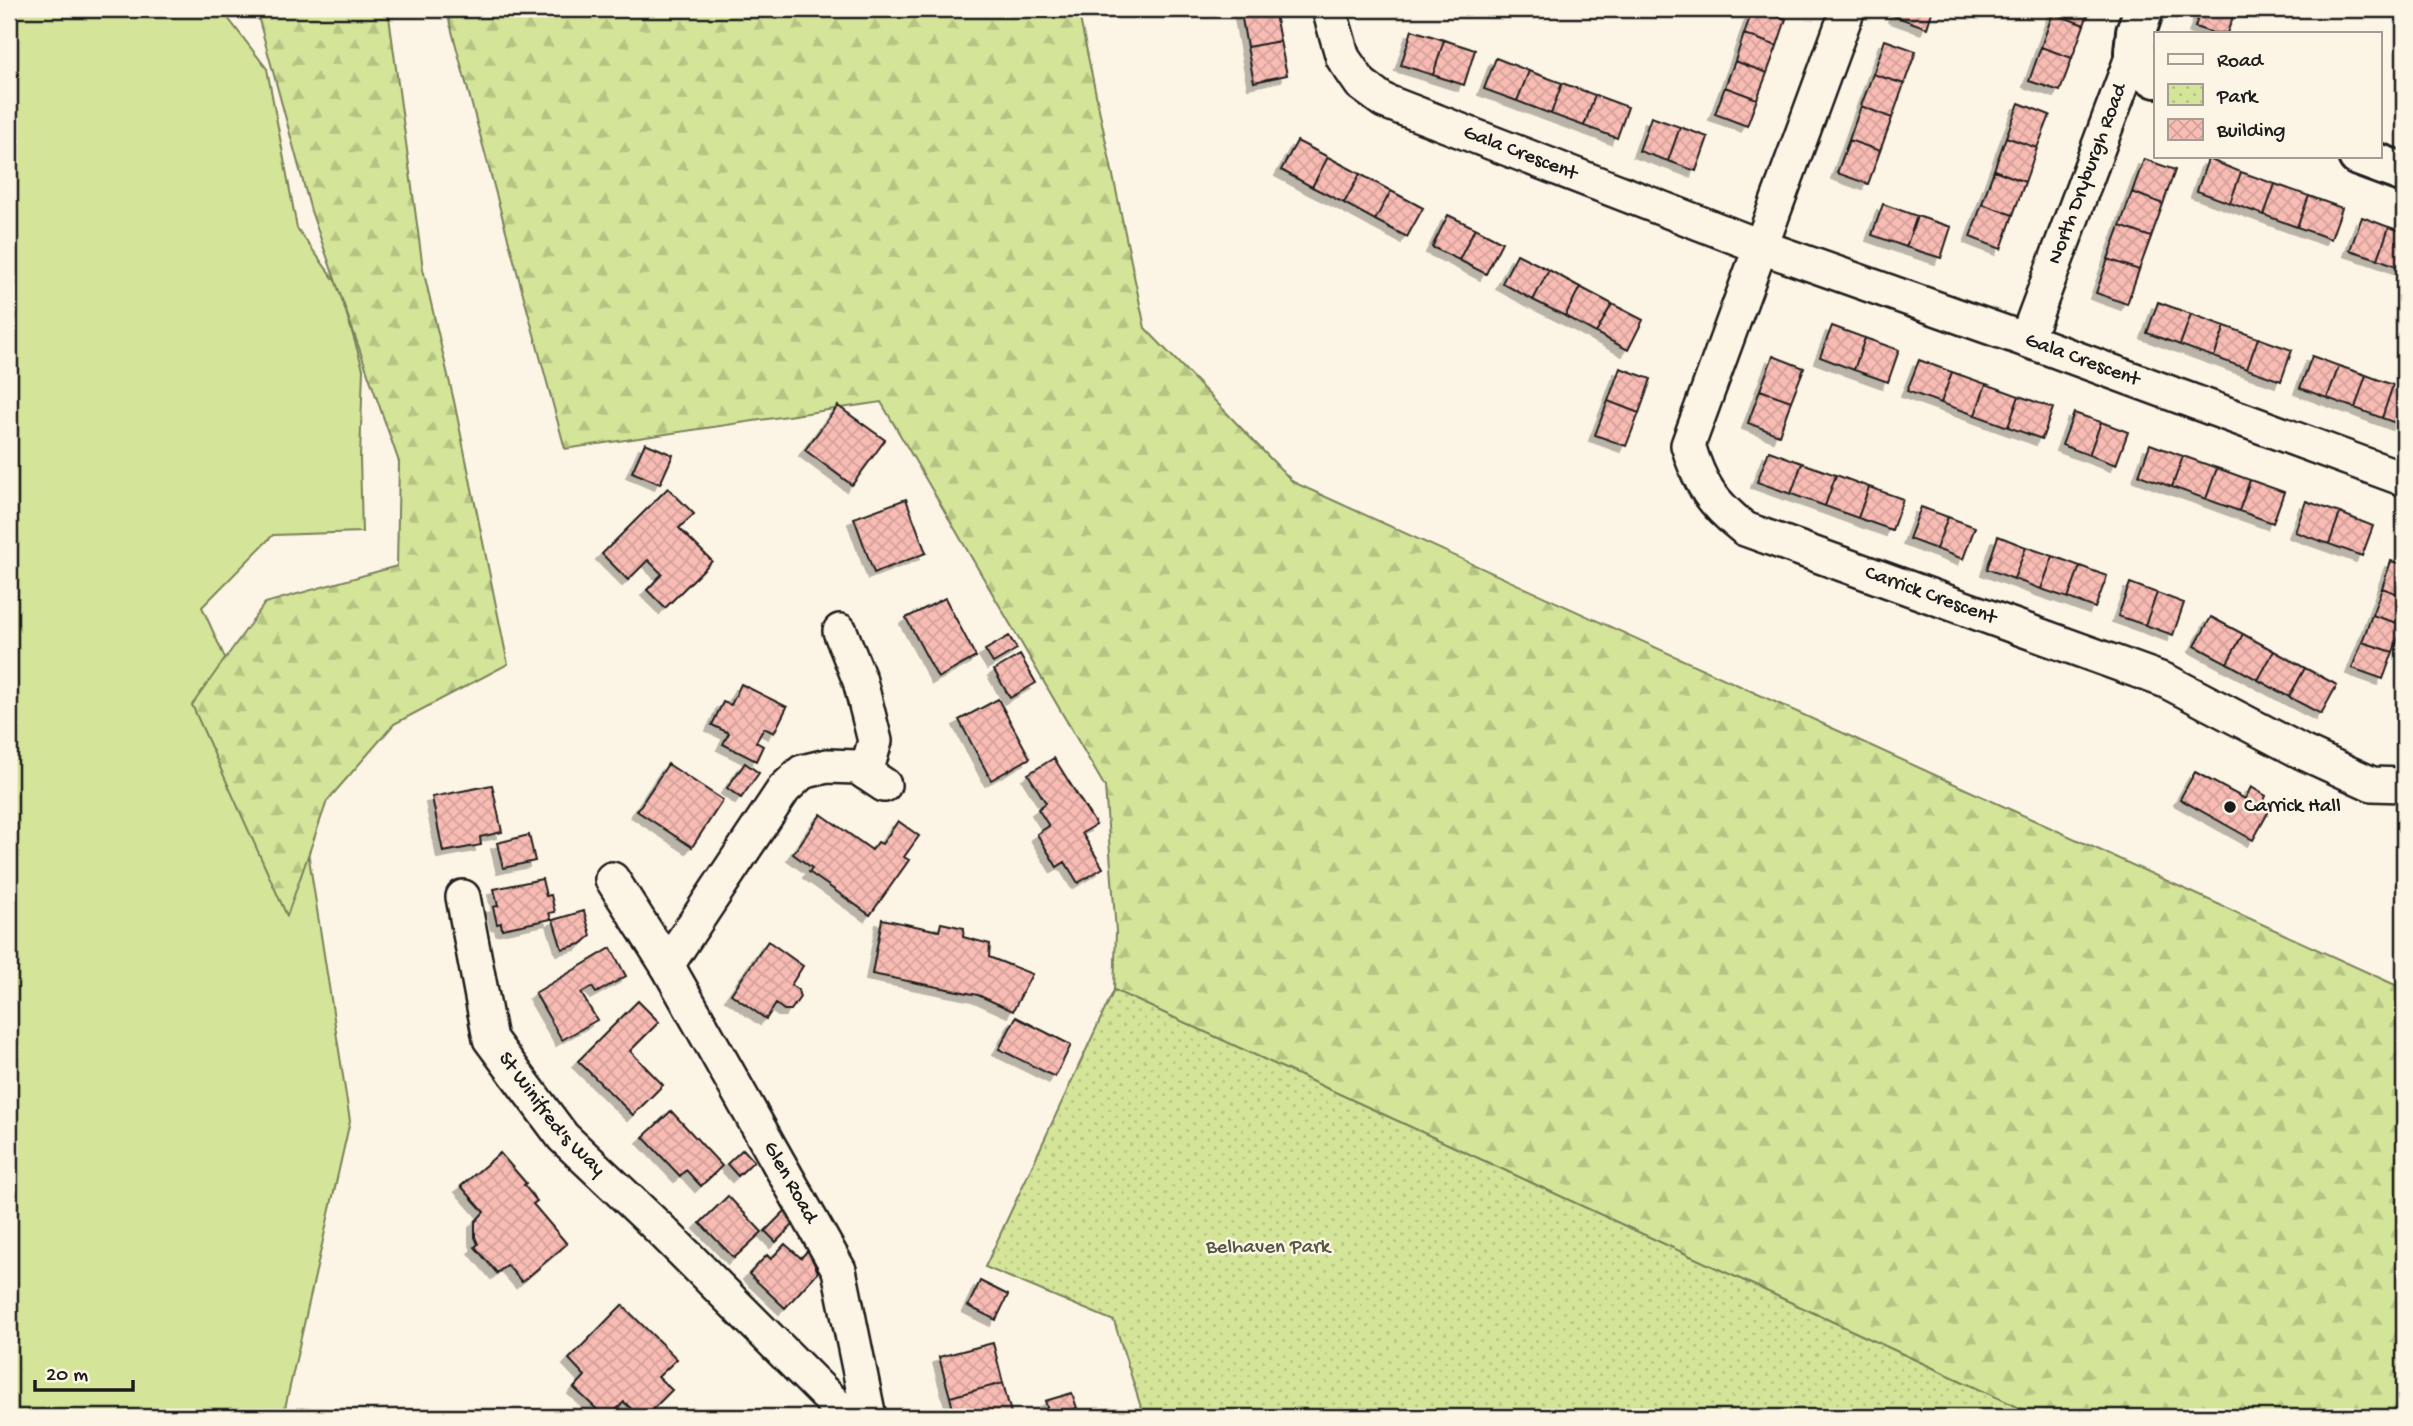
<svg xmlns="http://www.w3.org/2000/svg" width="2413" height="1426" font-family="'Gochi Hand',sans-serif">
	<style>
		.green { fill: #d4e599; stroke: #78805a; stroke-width: 2 }
		.forest { fill: url(#forest-firs); stroke: #78805a; stroke-width: 2 }
		.park { fill: url(#park-dots); stroke: #78805a; stroke-width: 2 }
		.building { fill: url(#building-cross-hatch); stroke: #1c1c1c; stroke-width: 2; filter: url(#shadow) }
		.lines { fill: none; stroke-linecap: round; stroke-linejoin: round }
		.street-casing { stroke: #1c1c1c; stroke-width: 38 }
		.secondary-casing { stroke: #1c1c1c; stroke-width: 44 }
		.street { stroke: #fcf5e5; stroke-width: 33 }
		.secondary { stroke: #fcf5e5; stroke-width: 38 }
		.poi-dot { fill: #1c1c1c; stroke: #fcf5e5; stroke-width: 2.5 }
		.labels { text-anchor: middle; dominant-baseline: central; stroke-width: 5; stroke-linejoin: round; paint-order: stroke }
		.street-label { font-size: 21px; fill: #1c1c1c; stroke: #fcf5e5 }
		.poi-label { font-size: 21px; fill: #1c1c1c; stroke: #fcf5e5; text-anchor: start }
		.park-label { font-size: 21px; fill: #535842; stroke: #fcf5e5 }
	</style>
	<defs>
		<pattern id="forest-firs" width="22" height="20" patternUnits="userSpaceOnUse" patternTransform="scale(1.75)"><rect width="22" height="20" fill="#d4e599"/><path d="M5 1l3.5 6h-7zM16 11l3.5 6h-7z" fill="#b5c483"/></pattern>
		<pattern id="park-dots" width="8" height="8" patternUnits="userSpaceOnUse" patternTransform="scale(1.75)"><rect width="8" height="8" fill="#d4e599"/><path d="M2 2h.1M6 6h.1" fill="none" stroke="#b5c483" stroke-width="1.8" stroke-linecap="round"/></pattern>
		<pattern id="building-cross-hatch" width="8" height="8" patternUnits="userSpaceOnUse" patternTransform="scale(1.75)"><rect width="8" height="8" fill="#f8bcb4"/><path d="M0 0l8 8M0 8l8-8" fill="none" stroke="#d4a19a"/></pattern>
		<filter id="shadow"><feDropShadow dx="-6" dy="6" stdDeviation="0" flood-color="#0004"/></filter>
	</defs>
	<rect width="100%" height="100%" fill="#fcf5e5"/>
	<filter id="ink" filterUnits="userSpaceOnUse"><feTurbulence type="fractalNoise" baseFrequency=".0143" numOctaves="2"/><feDisplacementMap in="SourceGraphic" scale="14" xChannelSelector="R" yChannelSelector="G"/><feConvolveMatrix kernelMatrix="1 2 1 2 8 2 1 2 1" color-interpolation-filters="sRGB"/></filter>
	<g filter="url(#ink)">
		<path class="green" d="M9 9H221L267 69 297 228 338 285 363 369 360 458 362 532 273 535 202 607 306 839 350 1121 283 1417H9Z"/>
		<path class="forest" d="M256 9H388L423 269 454 401 508 664 394 724 327 801 287 916 192 705 265 603 397 566 399 462 311 211Z
			M446 9H1078L1145 328 1293 482 2404 989V1417H2039L1114 990 1116 932 1105 787 881 402 565 449Z"/>
		<path class="park" d="M1114 990 2039 1417H1144L1114 1321 985 1267Z"/>
		<path class="building" d="M1263 9H1274L1280 41 1247 47 1241 13Z
			M1753 9 1786 19 1777 46 1744 34Z
			M1897 9H1933L1927 28 1894 16Z
			M2054 9H2090L2084 25 2053 13Z
			M2201 9H2236L2227 33H2213L2195 27Z
			M2053 13 2084 25 2072 58 2041 47Z
			M1412 30 1444 40 1433 75 1401 65Z
			M1744 34 1777 46 1767 73 1735 61Z
			M1444 40 1475 50 1464 85 1433 75Z
			M1885 40 1916 51 1904 84 1873 74Z
			M1280 41 1287 75 1254 82 1247 47Z
			M2041 47 2072 58 2060 91 2029 81Z
			M1496 58 1529 71 1517 101 1484 89Z
			M1735 61 1767 73 1757 99 1725 87Z
			M1529 71 1562 83 1551 114 1517 101Z
			M1873 74 1904 84 1892 118 1861 106Z
			M1562 83 1595 95 1584 126 1551 114Z
			M1725 87 1757 99 1747 126 1715 114Z
			M1595 95 1628 107 1617 138 1584 126Z
			M2019 103 2050 115 2037 148 2006 137Z
			M1861 106 1892 118 1880 151 1849 140Z
			M1651 117 1680 127 1668 161 1639 151Z
			M1680 127 1708 137 1696 171 1668 161Z
			M2006 137 2037 148 2025 182 1994 170Z
			M1849 140 1880 151 1868 184 1837 173Z
			M1297 141 1328 157 1312 187 1281 170Z
			M1328 157 1360 174 1344 203 1312 187Z
			M2144 159 2175 170 2163 204 2132 192Z
			M2208 159 2241 172 2230 203 2197 191Z
			M1994 170 2025 182 2013 215 1982 204Z
			M2241 172 2275 184 2264 215 2230 203Z
			M1360 174 1391 191 1375 220 1344 203Z
			M2275 184 2309 196 2297 227 2264 215Z
			M1391 191 1423 208 1407 237 1375 220Z
			M2132 192 2163 204 2151 237 2120 226Z
			M2309 196 2342 208 2331 239 2297 227Z
			M1883 204 1917 216 1906 247 1872 235Z
			M1982 204 2013 215 2001 249 1970 237Z
			M1448 215 1475 228 1459 260 1432 247Z
			M1917 216 1951 227 1941 258 1906 247Z
			M2362 217 2389 227 2378 259 2350 250Z
			M2120 226 2151 237 2139 270 2108 259Z
			M2389 227 2404 232V269L2378 259Z
			M1475 228 1502 242 1486 274 1459 260Z
			M1517 254 1549 270 1533 300 1502 283Z
			M2108 259 2139 270 2127 304 2096 293Z
			M1549 270 1580 287 1565 316 1533 300Z
			M1580 287 1612 304 1596 333 1565 316Z
			M2158 302 2191 314 2180 345 2147 333Z
			M1612 304 1643 320 1628 350 1596 333Z
			M2191 314 2225 326 2214 357 2180 345Z
			M1832 326 1865 338 1854 370 1820 357Z
			M2225 326 2258 338 2247 369 2214 357Z
			M1865 338 1899 350 1888 382 1854 370Z
			M2258 338 2292 350 2281 381 2247 369Z
			M1773 356 1804 368 1791 401 1760 390Z
			M2312 356 2339 366 2327 398 2300 388Z
			M1919 360 1952 372 1941 403 1907 391Z
			M2339 366 2366 375 2355 408 2327 398Z
			M1620 368 1651 379 1639 413 1608 401Z
			M1952 372 1986 384 1975 415 1941 403Z
			M2366 375 2393 385 2382 418 2355 408Z
			M1986 384 2019 396 2008 427 1975 415Z
			M2393 385 2404 389V426L2382 418Z
			M1760 390 1791 401 1779 435 1748 423Z
			M2019 396 2053 408 2042 439 2008 427Z
			M1608 401 1639 413 1626 446 1595 435Z
			M838 406 885 440 852 485 805 450Z
			M2074 413 2101 422 2089 455 2062 445Z
			M2101 422 2128 432 2116 465 2089 455Z
			M645 443 673 455 660 484 632 472Z
			M2150 444 2183 456 2172 487 2139 475Z
			M1769 451 1802 463 1791 494 1757 482Z
			M2183 456 2217 468 2206 499 2172 487Z
			M1802 463 1836 475 1825 506 1791 494Z
			M2217 468 2250 480 2239 511 2206 499Z
			M1836 475 1869 487 1858 518 1825 506Z
			M2250 480 2284 492 2273 523 2239 511Z
			M1869 487 1903 499 1892 530 1858 518Z
			M668 488 694 514 679 528 712 561 665 608 647 590 662 574 648 560 628 580 602 554Z
			M906 499 926 553 874 573 854 518Z
			M2306 501 2340 513 2329 544 2295 532Z
			M1921 507 1948 517 1936 549 1909 539Z
			M2340 513 2373 526 2362 556 2329 544Z
			M1948 517 1975 527 1963 559 1936 549Z
			M1998 536 2026 547 2014 579 1987 569Z
			M2026 547 2053 556 2041 589 2014 579Z
			M2053 556 2080 566 2068 598 2041 589Z
			M2391 561 2404 565V596L2382 588Z
			M2080 566 2107 576 2095 608 2068 598Z
			M2130 583 2157 593 2145 625 2118 616Z
			M2382 588 2404 596 2403 625 2372 615Z
			M2157 593 2184 603 2173 635 2145 625Z
			M945 598 976 657 938 678 906 618Z
			M2372 615 2403 625 2393 652 2362 642Z
			M2211 617 2243 634 2227 663 2195 646Z
			M2243 634 2274 651 2258 680 2227 663Z
			M1009 636 1017 649 993 663 985 650Z
			M2362 642 2393 652 2383 679 2352 668Z
			M2274 651 2305 668 2289 697 2258 680Z
			M1020 655 1036 683 1010 698 994 670Z
			M2305 668 2337 685 2321 714 2289 697Z
			M741 684 787 707 774 733 764 728 756 742 763 746 756 761 723 744 729 733 712 725 723 702 731 705Z
			M998 699 1030 758 991 780 959 720Z
			M1054 758 1096 825 1082 833 1103 868 1078 883 1065 862 1057 867 1037 834 1049 826 1038 809 1046 803 1028 774Z
			M745 763 759 773 741 798 727 788Z
			M668 764 723 800 692 847 637 811Z
			M2195 772 2245 799 2251 787 2266 796 2262 804 2270 809 2253 840 2180 799Z
			M492 785 502 832 480 837 481 845 443 852 432 797Z
			M821 814 872 850 878 842 882 844 898 821 919 836 904 857 909 860 870 915 809 872 812 868 793 854Z
			M529 835 535 861 503 868 497 843Z
			M542 879 546 896 551 895 555 912 549 913 551 919 502 929 501 923 497 924 493 907 498 906 494 889Z
			M584 911 591 936 581 944 562 949 553 920Z
			M882 919 939 931 941 923 964 928 963 937 990 944 989 957 1032 974 1013 1011 978 995 872 974Z
			M768 941 803 966 791 985 798 990 800 997 791 1010H784L776 1004 766 1019 731 994Z
			M611 948 626 976 596 993 592 987 581 993 597 1020 562 1040 535 993Z
			M638 1001 659 1022 630 1051 663 1085 633 1115 578 1061Z
			M1016 1017 1071 1045 1055 1077 999 1049Z
			M671 1111 722 1166 701 1186 686 1170 680 1176 643 1137Z
			M743 1149 754 1161 738 1176 727 1164Z
			M500 1153 526 1183 524 1185 537 1201 533 1204 567 1244 522 1282 507 1265 497 1273 475 1247 478 1244 475 1237V1222L484 1212 461 1186Z
			M728 1196 762 1232 734 1258 700 1223Z
			M787 1209 795 1223 776 1242 765 1231Z
			M785 1244 801 1258 808 1250 818 1272 785 1308 749 1274 767 1255 771 1259Z
			M980 1281 1008 1295 996 1320 968 1306Z
			M622 1305 677 1359 658 1377 672 1390 645 1417H640L624 1402 609 1417H605L574 1388 585 1376 569 1359Z
			M993 1343 1003 1383 950 1397 939 1357Z
			M1003 1383 1012 1417H955L950 1397Z
			M1072 1393 1077 1408 1050 1417 1045 1401Z"/>
		<g class="lines">
			<g class="street-casing">
				<g id="street">
					<path id="s1" d="M1329 9 1343 58 1361 84 1384 101 1759 246 2026 340 2404 479"/>
					<path id="s2" d="M1848 9 1688 445C1700 485 1712 503 1745 529L2166 681 2302 752 2372 784 2404 785"/>
					<path id="s3" d="M2026 340 2134 52"/>
					<path d="M840 631 860 681 875 741 866 773"/>
					<path id="s4" d="M612 879 667 965 839 1270 869 1417"/>
					<path id="s5" d="M463 897 490 1039 563 1137 659 1228 848 1417"/>
					<path d="M667 965 784 789 802 772 827 766 857 767 884 785"/>
				</g>
			</g>
			<g class="secondary-casing">
				<path id="secondary" d="M2144 9 2136 32 2134 52 2147 72 2156 78
					M2358 156 2404 173"/>
			</g>
			<use href="#street" class="street"/>
			<use href="#secondary" class="secondary"/>
		</g>
	</g>
	<circle class="poi-dot" cx="2230" cy="807" r="7"/>
	<g class="labels">
		<g class="street-label">
			<text stroke="none"><textPath href="#s1" startOffset="257">Gala Crescent</textPath></text>
			<text stroke="none"><textPath href="#s3" startOffset="177">North Dryburgh Road</textPath></text>
			<text stroke="none"><textPath href="#s1" startOffset="856">Gala Crescent</textPath></text>
			<text stroke="none"><textPath href="#s2" startOffset="765">Carrick Crescent</textPath></text>
			<text stroke="none"><textPath href="#s5" startOffset="242">St Winifred's Way</textPath></text>
			<text stroke="none"><textPath href="#s4" startOffset="352">Glen Road</textPath></text>
		</g>
		<g class="poi-label">
			<text x="2244" y="807">Carrick Hall</text>
		</g>
		<g class="park-label">
			<text x="1268" y="1248">Belhaven Park</text>
		</g>
	</g>
	<rect width="2413" height="1426" fill="none" stroke="#fcf5e5" stroke-width="35"/>
	<rect x="18" y="18" width="2378" height="1391" fill="none" stroke="#1c1c1c" stroke-width="2.5" filter="url(#ink)"/>
	<rect x="2154" y="32" width="228" height="126" fill="#fcf5e5" stroke="#a29e95" stroke-width="2"/>
	<rect x="2168" y="54" width="35" height="10" fill="#fcf5e5" stroke="#a29e95" stroke-width="2"/>
	<text x="2217" y="66" font-size="21" fill="#1c1c1c">Road</text>
	<rect x="2168" y="84" width="35" height="21" fill="url(#park-dots)" stroke="#a29e95" stroke-width="2"/>
	<text x="2217" y="102" font-size="21" fill="#1c1c1c">Park</text>
	<rect x="2168" y="119" width="35" height="21" fill="url(#building-cross-hatch)" stroke="#a29e95" stroke-width="2"/>
	<text x="2217" y="136" font-size="21" fill="#1c1c1c">Building</text>
	<path d="M35 1380v10h98v-10" fill="none" stroke="#1c1c1c" stroke-width="3.5"/>
	<text x="46" y="1380" font-size="21" fill="#1c1c1c" stroke="#fcf5e5" stroke-width="5" paint-order="stroke">20 m</text>
</svg>
